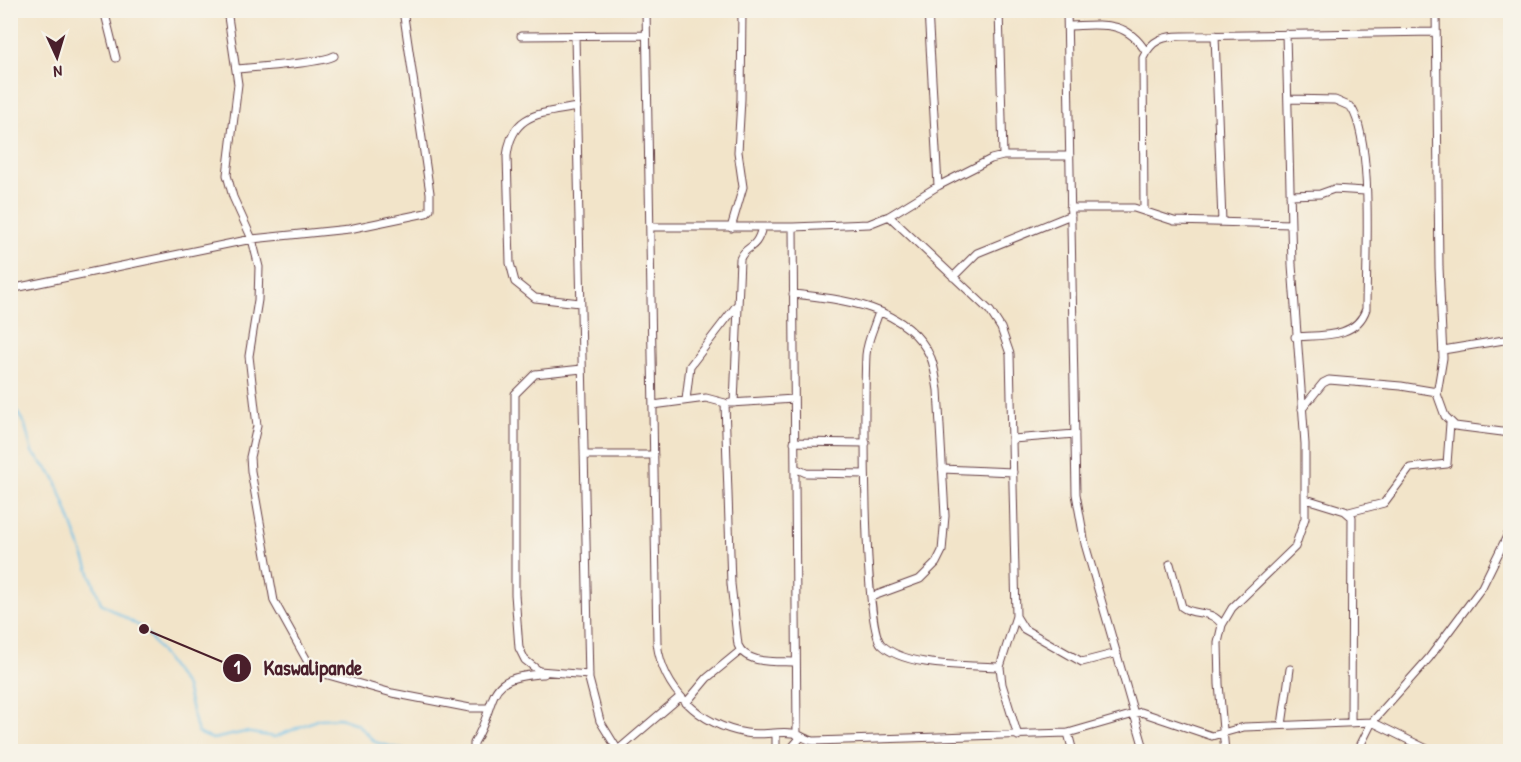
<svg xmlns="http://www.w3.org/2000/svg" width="1521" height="762" font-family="'Patrick Hand',sans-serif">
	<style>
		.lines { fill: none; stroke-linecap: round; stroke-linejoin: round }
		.stream { stroke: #6cbfe8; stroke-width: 2 }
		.street-casing { stroke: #633d43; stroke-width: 9 }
		.street { stroke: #fff; stroke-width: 7 }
		.leader { fill: none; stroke: #4a1f2b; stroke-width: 2 }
		.callout-dot { fill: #4a1f2b; stroke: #f7f3e8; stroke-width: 2 }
		.mark-label { font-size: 18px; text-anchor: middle; font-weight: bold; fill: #fff }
		.callout-label { font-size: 21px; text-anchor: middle; font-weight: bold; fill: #4a1f2b; stroke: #f7f3e8; stroke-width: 4.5; stroke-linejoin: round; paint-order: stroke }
	</style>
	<rect width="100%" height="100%" fill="#f7f3e8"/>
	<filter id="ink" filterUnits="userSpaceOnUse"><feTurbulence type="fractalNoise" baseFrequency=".0167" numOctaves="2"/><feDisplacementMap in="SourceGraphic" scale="12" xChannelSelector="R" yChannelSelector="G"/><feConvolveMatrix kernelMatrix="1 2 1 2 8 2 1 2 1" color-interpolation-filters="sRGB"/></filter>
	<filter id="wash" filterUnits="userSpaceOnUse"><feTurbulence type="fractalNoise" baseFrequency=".008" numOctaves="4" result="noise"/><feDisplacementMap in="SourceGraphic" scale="24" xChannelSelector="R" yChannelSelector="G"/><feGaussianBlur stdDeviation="1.35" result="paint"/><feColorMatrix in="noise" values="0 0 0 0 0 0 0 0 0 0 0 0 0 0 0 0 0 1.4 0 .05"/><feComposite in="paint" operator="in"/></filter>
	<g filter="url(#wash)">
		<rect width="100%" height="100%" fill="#f2e4c9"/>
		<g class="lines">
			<path class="stream" d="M10 400 25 425 32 452 55 478 101 603 144 629 186 687 198 733 213 739 245 732 275 737 319 719 340 718 357 724 375 742 410 752"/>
		</g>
	</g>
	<g filter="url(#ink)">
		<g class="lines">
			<g class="street-casing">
				<path id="street" d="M104 10 116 58
					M227 10 238 84 227 175 233 197 252 239 259 267 258 300 249 356 257 426 250 457 251 471 274 601 309 664 321 673 392 693 470 708H488
					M646 10 657 643C663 690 700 725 746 733 761 736 777 731 792 733 800 734 805 740 814 741L1068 733 1141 712 1212 736 1244 727 1372 722 1433 752
					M928 10 938 186
					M999 10 1003 156
					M1067 10 1076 494 1085 544 1145 752
					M1436 10 1439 267 1443 358 1437 394 1445 416 1455 426 1510 433
					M1068 26C1101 25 1126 19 1146 52
					M1215 35 1222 222
					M521 36 646 35
					M575 36 589 679 600 721 619 752
					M237 69C256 67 323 63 334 56
					M1289 99 1335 100 1351 107C1374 142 1366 263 1366 309 1356 339 1321 335 1295 337
					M577 107C541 114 512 112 507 156L510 263 515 282 535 298 580 303
					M1290 195 1320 194 1334 189 1365 191
					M1070 208H1134L1174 221 1291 224
					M1144 211 1143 58C1152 39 1164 36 1183 36L1436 32
					M889 216 990 311 1001 328 1010 354 1016 616 1000 667 1002 684 1018 736
					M650 227H793L869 224 889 216 938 186 991 159 1003 156H1070
					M793 227 797 735
					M731 228 743 187 738 152 741 99 742 10
					M953 277 977 253 1071 215
					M10 289 252 239 349 229 426 213 430 209V193L403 10
					M793 294C841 299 908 306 931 358 935 368 936 380 938 390L945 516 942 551 936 563 920 579 871 597
					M879 312C875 325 867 341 866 355 864 394 863 624 881 644 904 668 969 665 1000 667
					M1443 350 1510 339
					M582 369 535 374 515 394V594L519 648 525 660 539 671 589 675
					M686 400 690 366 737 305
					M730 403 794 399
					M734 403 740 259C746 244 756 252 762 227
					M653 405 706 398 725 403 731 584 738 645C746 665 777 661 796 662
					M1302 409 1323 383 1329 380 1401 386 1437 392
					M1013 439 1075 434
					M794 442 866 443
					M584 455H654
					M795 468 806 473 865 474
					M942 469 1013 472
					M1306 499 1345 511 1352 517 1351 721
					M1349 512 1384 503 1410 468 1447 464 1450 423
					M1170 564 1182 607C1195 617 1211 608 1222 625
					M1016 616 1024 629 1082 662 1117 653
					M686 703 707 678 740 651
					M1282 725 1290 669
					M1068 733 1073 752
					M618 750 680 697
					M474 752V743C500 701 480 676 544 674
					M776 752V733
					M788 752 801 737
					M1225 752 1219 684 1218 643 1222 625 1232 608 1295 547 1305 518V444L1292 265 1286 34
					M1357 752 1372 722 1429 658 1482 587 1510 530"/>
			</g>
			<use href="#street" class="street"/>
		</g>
	</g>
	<path class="leader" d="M144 629L237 668"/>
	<g class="callout-dot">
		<circle cx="144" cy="629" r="6"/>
		<circle cx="237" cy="668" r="15"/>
	</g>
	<g class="mark-label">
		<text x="237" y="674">1</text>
	</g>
	<g class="callout-label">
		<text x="313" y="675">Kaswalipande</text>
	</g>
	<rect width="1521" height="762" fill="none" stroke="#f7f3e8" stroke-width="36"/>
	<g transform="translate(57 57) rotate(176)" stroke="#f7f3e8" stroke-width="4.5" paint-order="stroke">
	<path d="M0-4.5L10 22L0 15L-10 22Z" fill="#4a1f2b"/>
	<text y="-9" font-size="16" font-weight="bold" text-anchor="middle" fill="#4a1f2b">N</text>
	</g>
</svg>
